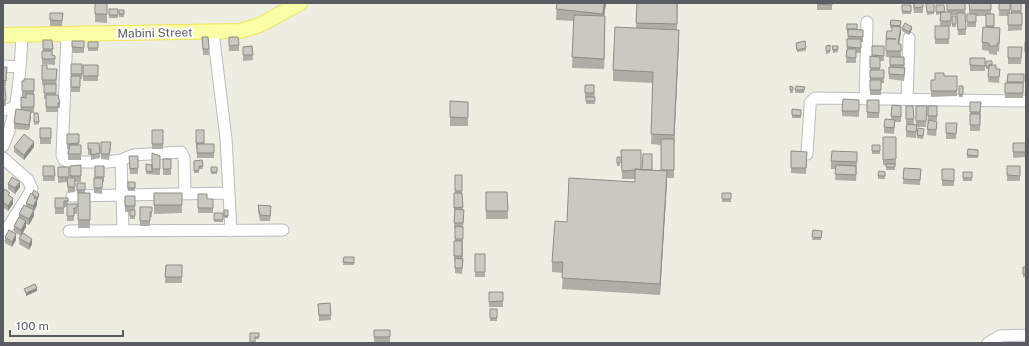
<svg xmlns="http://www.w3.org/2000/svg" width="1029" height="346" font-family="'Public Sans',sans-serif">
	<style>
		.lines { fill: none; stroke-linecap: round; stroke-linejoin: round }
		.minor-casing { stroke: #babbc1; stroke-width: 13 }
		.major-casing { stroke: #f0e558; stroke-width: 16 }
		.minor { stroke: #fff; stroke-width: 11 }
		.major { stroke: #fafea6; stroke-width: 14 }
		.wall { fill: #aeada6 }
		.shaded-wall { fill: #8d8d87 }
		.building { fill: #cac9c1; stroke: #8d8d87 }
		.labels { text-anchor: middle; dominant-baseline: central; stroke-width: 4; stroke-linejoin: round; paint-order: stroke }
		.street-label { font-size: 12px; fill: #5a5c63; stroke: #fff }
	</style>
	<rect width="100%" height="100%" fill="#edede2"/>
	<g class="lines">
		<g class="minor-casing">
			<path id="minor" d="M213 32 226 138 231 231
				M67 34 62 155 64 160 70 162H108L121 160 133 155 181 152 184 158 185 194
				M3 66 20 67
				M865 99 867 22
				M907 99 909 38
				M3 110 15 108
				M3 146C19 111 20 72 22 34
				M807 154 810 107V103L815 98 1026 101
				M3 158 28 180 32 189 3 235
				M121 160 123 231
				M72 196 229 193
				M69 231 283 230
				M988 343 1000 336 1026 335"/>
		</g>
		<g class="major-casing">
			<path id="major" d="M3 35 240 31 260 25 300 3"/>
		</g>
		<use href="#minor" class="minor"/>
		<use href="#major" class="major"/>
	</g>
	<path class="wall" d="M95 3H107V23L95 22Z
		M557 3H606L604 16 605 27 604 69 572 68 574 21 556 20Z
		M637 3H678L677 30 679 41 674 145V178H667L660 295 562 289 563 273 552 272V262L567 222 635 182V179H622L621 150 641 170 661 171V145L651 144 653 83 613 81V70L636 28Z
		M817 3H832V10H817Z
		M913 3H923V13H914Z
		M934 3V14L927 15 926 4Z
		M947 3H965L966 35H958L957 15H951V27L949 26V44H935V26H940L941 14 936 15V5L945 12H947Z
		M969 3H991V14H994V27L1000 36 999 52 997 51V55L989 54V51L982 50V42L986 27V16H976V27H967V14H969Z
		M999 3H1010V13H1011V3H1021L1022 30 1008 31V16H999Z
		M902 5H911V14H902Z
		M109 9H118V18H109Z
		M119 10H124V17H119Z
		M50 13H63L62 26H50Z
		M952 16H956V27H952Z
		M891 20 901 21V32L899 44H901V57H886V39L887 31H892V28H890Z
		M847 24 857 29 863 30V42H861V53H856V63H846L847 47 848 33H847Z
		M902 28 912 29 909 35 902 31Z
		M202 37H208L209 55H203Z
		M229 37 239 45V51H229Z
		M43 40 53 49 52 55 55 56V65L42 64V51H43Z
		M72 41H84V53H72Z
		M88 42H98V51H88Z
		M1025 42H1026V58H1025Z
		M796 43 806 48V51L797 52Z
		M830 45V53L826 54V46Z
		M252 46 253 60 243 61V47Z
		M832 46H838V52L833 53Z
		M872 46H884V61H880V70L884 78V83H881V95H870V56H872Z
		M1008 47H1022L1021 64H1008Z
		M890 57H904L905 74 904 81 889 79V74L890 67Z
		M970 58H985V71H970Z
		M986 61 996 69H1000L999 83 988 82 989 69H986Z
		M71 64H82V79H80V92H71Z
		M42 65 47 69H57L56 95 60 103V108H58V112H46V99H44V85H42Z
		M83 65H98V81H83Z
		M3 67H7L6 86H3Z
		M1008 74H1024L1023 98H1005V83H1007Z
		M944 76H957V96L931 97V80H935Z
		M34 79V113H31L29 130 14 129V123L21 110V97L26 98V97H22V81Z
		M585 85H594L595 104H586V98H585Z
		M790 86 793 87V93H790Z
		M796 86 805 87 804 93H795Z
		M959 86H963V97H959Z
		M3 87 6 100V106H3Z
		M867 100H879V118H867Z
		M970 102H981L980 131H970Z
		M859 105V117L842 116V111Z
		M892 105 901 111V122H895L894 134 884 133V127L891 120Z
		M906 106H913L914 124 916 125V106H927L926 127H917L916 138 906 137 907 124H906Z
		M928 106H937V121H933L937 127 936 136 927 135Z
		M792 109 801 110V118H792Z
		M468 110V126H450V117Z
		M34 113H38L39 124 34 125Z
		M946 123H957L956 139H946Z
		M40 128H51V144H40Z
		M152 130H163V149H152Z
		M196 130H204V144H214V158H197V149H196Z
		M924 132 923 139 917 138V135Z
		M67 134H79V145H81V160H68V154L69 149H67Z
		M883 137H896V165H895V170H886V165H883Z
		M101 142 111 148 109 160 101 159Z
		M88 143H99L100 158 91 160V155H88Z
		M1013 143H1026V157L1013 158Z
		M872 145H880V154H872Z
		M14 147H34L24 160 14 152Z
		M968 149 978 150V158H967Z
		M791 151 807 152 806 174 791 173Z
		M129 156H138V174H130Z
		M160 156V175L146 174V164L152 165Z
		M617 157H620V166H617Z
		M163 159H171V175H163Z
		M202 160 203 169H199V173H194V161Z
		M857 160 856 181 835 180 836 169H831V161Z
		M81 165V182H75V192L68 193 67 182 58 183V167H69V178H70V166Z
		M43 166H54L55 181H43Z
		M95 166H104V182H102V194L94 193V178H95Z
		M1007 166H1020V181H1007Z
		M211 167H217V174H211Z
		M904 168 921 169 920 185 903 184Z
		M942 169H954V186H942Z
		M885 172V179H878V176Z
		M963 172H972V181H963Z
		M455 175H462V193L463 210 464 215 463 227V264L462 274 455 273V261H454V241H455V228H454L455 213H454V193H455Z
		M128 182H135V191H128Z
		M77 183H85V193H77Z
		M8 184 20 187 15 194 8 189Z
		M3 192 10 196 13 204 8 211 4 208V212L3 214Z
		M486 192H507L508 219H486Z
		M31 193 39 196 37 201V205L34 211V216L29 225 26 224V227L21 236 14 232V226L19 217V214L26 206V203Z
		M78 193H90V228H78Z
		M154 193H182V213L154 214Z
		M722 193H731V202H722Z
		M198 194 207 199H213V213H198Z
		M125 196H135V219H130V212H125Z
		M55 198H68V204H77V214H74V221H67V207H64V214H55Z
		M258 205 271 211 270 221H260L258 211Z
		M140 207H152V217H150V226H140Z
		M224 210H228V218H224Z
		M214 213H223V222H214Z
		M813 230 822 231 821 240H812Z
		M5 237 16 240 12 247 5 243Z
		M19 238 32 244 29 250 19 244Z
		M475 254H485V277H475Z
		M344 257H354V265H343Z
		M166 265H182V283H165Z
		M1023 267H1026V277H1023Z
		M489 292H503V307H489Z
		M330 303 331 320 319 321 318 304Z
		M490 309H497V321H490Z
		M374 330H390V343H374Z
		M250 333H259V339H255V343H250Z"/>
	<path class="shaded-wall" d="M604 3H606L603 24V14Z
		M605 16V27L604 69V59Z
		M901 27V32L898 50V44Z
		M912 27V29L909 35V32Z
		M679 30V41L674 146V135Z
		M31 111V117L29 130V125Z
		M34 142V147L24 160V155Z
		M667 171V182L660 295V284Z
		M20 182V187L15 194V188Z
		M39 194V196L37 201V205L34 211V216L29 225V219L33 211V206Z
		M13 198V204L8 211V206Z
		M26 221V227L21 236V230Z
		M16 234V240L12 247V242Z
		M32 239V244L29 250V244Z
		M37 288V291L26 296V293Z"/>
	<path class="building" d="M95 3H107V14H95Z
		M557 3H604L603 14 556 9Z
		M637 3H677V24L636 23Z
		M817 3H832V5L817 4Z
		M914 3H923V7L914 8Z
		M934 3V12H927L926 4Z
		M947 3H965V10H947Z
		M969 3H991V10H970Z
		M999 3H1010V10H999Z
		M1011 3H1021V11H1011Z
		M902 5H911V12L902 11Z
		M936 5H944L945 12H936Z
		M109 9H118V15H109Z
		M119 10H124V14H119Z
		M941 12H951V21H940Z
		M50 13H63L62 21 50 20Z
		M957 13H965L966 29 958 30Z
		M1008 13H1022V25H1008Z
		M967 14H976V22H967Z
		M986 14H994V26H986Z
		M574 15 605 16 604 59 572 57Z
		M952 16H956V24H952Z
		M891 20 901 21 900 26 890 25Z
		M905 23 912 27 909 32 902 28Z
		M847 24H857V29H848V30H847Z
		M892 26 901 27 898 44H901V51H886V39H896L886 38 887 31H892Z
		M935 26H949V39H935Z
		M615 27 679 30 674 135 651 134 653 72 613 70Z
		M983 27 1000 28 999 43H997V46H989V43L982 42Z
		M848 29 863 30V37L848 36Z
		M202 37H208L209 49H203Z
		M229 37H238L239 45 229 46Z
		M847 39H861V48L847 47Z
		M43 40H52L53 49H43Z
		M72 41H84V48L72 47Z
		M805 41 806 48 797 50 796 43Z
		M88 42H98V48H88Z
		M1025 42H1026V52H1025Z
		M830 45V51H826V46Z
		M252 46 253 55H243V47Z
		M832 46H838V49L833 50Z
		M872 46H884V56L872 55Z
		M1008 47H1022L1021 58H1008Z
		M847 49H856V58L846 57Z
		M42 51H52V55L55 56V59H42Z
		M870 56 880 57V68H870Z
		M890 57H904V65H890Z
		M970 58H985V66L970 65Z
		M986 61H992V65H989V67H986Z
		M71 64H82V74H71Z
		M42 65H47V69H57L56 80H42Z
		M83 65H98V76H83Z
		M989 65H996V69H1000L999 77H988Z
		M3 67H7L6 81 3 80Z
		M889 67 905 68 904 75 889 74Z
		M870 70H884V78H870Z
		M935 73H944V76H957V91H931V80H935Z
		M1008 74H1024V82H1007Z
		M71 76H80V87H71Z
		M24 79H34V91H22V81H24Z
		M870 80H881V90H870Z
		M1005 83H1023V93H1005Z
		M44 84H56V93H44Z
		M585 85H594V93H585Z
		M790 86 793 87V90H790Z
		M796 86 805 87 804 90H795Z
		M959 86H963V94L959 95Z
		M3 87H5L6 100H3Z
		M26 94H34V107H21V97L26 98Z
		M46 95H58L60 103H58V107H46Z
		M586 97H595V101H586Z
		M843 99 859 100V111H842Z
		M867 100H879V113L867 112Z
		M450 101 468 102V118L450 117Z
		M970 102H981L980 112H970Z
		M892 105 901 106V117L891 116Z
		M906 106H913L914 119H906Z
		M916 106H927L926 121H916Z
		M928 106H937V116H928Z
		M16 109 31 111 29 125 14 123Z
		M792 109 801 110V116L792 115Z
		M34 113H38L39 122H34Z
		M970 114H980V125H970Z
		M885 119 895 120 894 128 884 127Z
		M929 120 937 122 936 130 927 129Z
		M946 123H957L956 134 946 133Z
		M907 124 917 125 916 132 906 131Z
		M40 128H51V138H40Z
		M918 128 924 129 923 136 917 135Z
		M152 130H163V144H152Z
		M196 130H204V143H196Z
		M24 134 34 142 24 155 14 147Z
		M67 134H79V143L67 144Z
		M883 137H896V159L883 160Z
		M661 139H674V170H661Z
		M101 142H111L109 154H101Z
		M88 143H99L100 153 91 155V149H88Z
		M1013 143H1026V152H1013Z
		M197 144H214V153H197Z
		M70 145H81V154H68Z
		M872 145H880V151H872Z
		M968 149 978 150V156L967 155Z
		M621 150H641V170L635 169V170L622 171Z
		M791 151 807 152 806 168H791Z
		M832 151 857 152V162L831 161Z
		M152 153 160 156V169H152Z
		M643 154H652V170H642Z
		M129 156H138V168L130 169Z
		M617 157H620V163H617Z
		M163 159H171V169H163Z
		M202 160 203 166H199V170L194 171V161Z
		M146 164 152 165V172L146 171Z
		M886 164H895V167H886Z
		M81 165V176H70V166Z
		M836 165 856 166V175L835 174Z
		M43 166H54L55 176H43Z
		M95 166H104V177H95Z
		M1007 166H1020V176L1007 175Z
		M58 167H69V177H58Z
		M211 167H217V172H211Z
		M904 168 921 169 920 180 903 179Z
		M635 169 667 171 660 284 562 278 563 262H552L555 221 567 222 569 178 635 182Z
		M942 169H954V181L942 180Z
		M879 171 885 172V176H878Z
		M963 172H972V178H963Z
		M455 175H462V191H455Z
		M12 177 20 182 15 188 8 184Z
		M67 178H75V187H68Z
		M94 178H103L102 188H94Z
		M128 182H135V188H128Z
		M77 183H85V190H77Z
		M5 189 10 193 8 195 13 198 8 206 3 202V192Z
		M34 190 39 194 37 198 35 197V196L32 194Z
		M486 192H507L508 211H486Z
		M31 193 35 196 34 198 37 199 33 206 26 203Z
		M78 193H90V220H78Z
		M154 193H182V205H154Z
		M454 193H462L463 207 454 208Z
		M722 193H731V199H722Z
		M198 194H207V199H213V208H198Z
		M125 196H135V206H125Z
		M55 198H68V201H64V208H55Z
		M67 204H77V208H74V216H67Z
		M24 205 34 210 29 219 19 214Z
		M258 205 271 206 270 216 260 215Z
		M140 207H152V212H150V221H140Z
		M455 209 464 210 463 223H454Z
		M130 210H135V216H130Z
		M224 210H228V216H224Z
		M214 213H223V220H214Z
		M19 217 26 221 21 230 14 226Z
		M455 226 463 227V239H455Z
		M9 230 16 234 12 242 5 237Z
		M813 230 822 231 821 238 812 237Z
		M23 233 32 239 29 244 19 238Z
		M454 241H462V256H454Z
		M475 254H485V272H475Z
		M344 257H354V263L343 262Z
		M455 258 463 259 462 268H455Z
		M166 265H182V277H165Z
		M1023 267H1026V274H1023Z
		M35 284 37 288 26 293 24 289Z
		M489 292H503V301L489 302Z
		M330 303 331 315H319L318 304Z
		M490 309H497V318H490Z
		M374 330H390V337H374Z
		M250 333H259V337H255V342H250Z"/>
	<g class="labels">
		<g class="street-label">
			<text transform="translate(155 33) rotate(-1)">Mabini Street</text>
		</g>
	</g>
	<rect width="1029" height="346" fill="none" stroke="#5a5c63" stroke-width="8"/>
	<path d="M10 330v6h113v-6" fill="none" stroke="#5a5c63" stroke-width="2"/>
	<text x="16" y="330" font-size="12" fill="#5a5c63" stroke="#ffffff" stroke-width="3" paint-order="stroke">100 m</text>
</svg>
